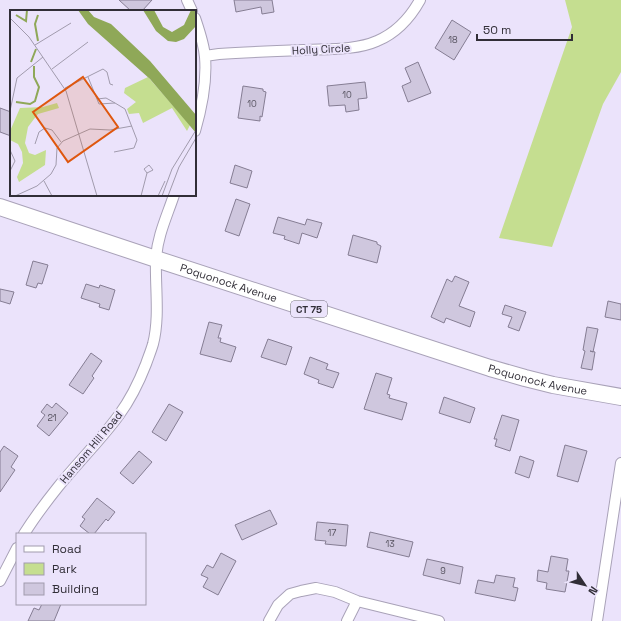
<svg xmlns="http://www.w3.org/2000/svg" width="621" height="621" font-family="'Space Grotesk',sans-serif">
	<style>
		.green { fill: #c5de90 }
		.building { fill: #cfc7de; stroke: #857d93 }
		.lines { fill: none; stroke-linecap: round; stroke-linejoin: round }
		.minor-casing { stroke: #a9a2b8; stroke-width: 12 }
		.primary-casing { stroke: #a9a2b8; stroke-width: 18 }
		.minor { stroke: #fff; stroke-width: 10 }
		.primary { stroke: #fff; stroke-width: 16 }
		.labels { text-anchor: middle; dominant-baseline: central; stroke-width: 4; stroke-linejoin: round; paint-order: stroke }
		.number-label { font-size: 9px; fill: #585461 }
		.shield { fill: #ebe3fb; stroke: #696472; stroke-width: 1 }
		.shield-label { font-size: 10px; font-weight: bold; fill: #312e37 }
		.street-label { font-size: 11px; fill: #312e37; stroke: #ebe3fb }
		.inset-river { fill: none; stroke: #8fa858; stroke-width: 2 }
		.inset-road { fill: none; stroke: #a19bad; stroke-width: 1 }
		.view { fill: #df570e; fill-opacity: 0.15; stroke: #df570e; stroke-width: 2 }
		.inset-edge { fill: none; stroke: #312e37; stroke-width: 2 }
	</style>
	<rect width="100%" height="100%" fill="#ebe3fb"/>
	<path class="green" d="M565 0H621V72L603 104 552 247 499 238 572 27Z"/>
	<path class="building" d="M119 0H152L142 11H131Z
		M234 0H272L274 12 262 14 261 7 236 12Z
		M452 20 471 32 454 60 435 48Z
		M418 62 431 93 408 102 402 86 411 82 405 68Z
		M365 82 367 98 358 99 359 110 346 112 345 105 329 106 327 86Z
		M243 86 263 89V91L266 92 262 117 260 116V121L238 118Z
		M0 108 11 112V136L0 132Z
		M235 165 252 171 247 188 230 183Z
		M236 199 250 204 239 236 225 231Z
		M278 217 305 225 307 219 322 223 317 238 302 233 299 244 284 239 285 236 273 233Z
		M353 235 377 242V244L381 246 377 263 348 255Z
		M33 261 48 265 42 284 38 283 36 288 26 285Z
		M455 276 469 282 459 306 475 312 470 327 446 318 444 323 431 317 447 279 452 282Z
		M86 284 99 288 100 285 115 290 109 310 99 307 100 304 81 298Z
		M0 289 14 292 10 304 0 301Z
		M608 301 621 304V320L605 317Z
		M505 305 526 312 519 331 508 327 512 317 502 314Z
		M209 322 222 325 218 338H221L220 342 236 347 231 362 200 354Z
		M587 327 598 329 593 352 590 351 595 352 592 370 581 368 585 351 583 350Z
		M268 339 292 347 286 365 261 357Z
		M91 353 102 361 92 376 94 378 83 394 69 385Z
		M310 357 328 364 326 369 339 373 333 388 318 383 319 380 304 374Z
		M376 373 392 378 387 394 390 395 389 398 407 403 402 420 364 409Z
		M444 397 475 408 470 423 439 413Z
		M56 403 68 413 49 436 37 426 45 415 41 412 47 404 52 408Z
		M169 404 183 412 166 441 152 432Z
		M502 415 519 420 510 451 495 446 497 439H494Z
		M565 445 587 451 578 482 557 476Z
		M4 446 18 456 11 467 15 470 0 492V452Z
		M139 451 152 462 133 484 120 473Z
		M520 456 534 461 529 478 515 473Z
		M97 498 115 512 108 521 106 519 94 534H90L80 526 85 519 82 517Z
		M270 510 277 524 242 540 235 525Z
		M317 522 348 525 346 546 325 544 326 541 315 540Z
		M370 532 413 542 409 557 367 547Z
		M221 553 236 561 218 595 203 587 208 578 201 575 207 565 213 568Z
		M551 556 568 559 566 571H569L565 592 546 589 547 583 537 581 538 570 548 572Z
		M427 559 463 567 460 584 423 575Z
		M496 575 515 578 513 587 518 588 515 601 475 593 478 580 494 583Z
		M42 604H61L54 621H28L34 608 39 610Z"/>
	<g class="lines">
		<g class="minor-casing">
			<path id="minor" d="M187 0 192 11
				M195 18C199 30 204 44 205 57 207 81 202 107 195 131
				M205 56 219 54C248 52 278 51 307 50 329 49 357 50 377 41 396 33 410 18 420 0
				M24 534C34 518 46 502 58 487 78 462 100 441 119 415 130 400 139 382 146 364 148 358 151 351 153 344 160 317 155 287 156 259 157 237 167 216 174 195
				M0 581 17 548
				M269 621 278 605 290 594 301 591 316 588 335 592 357 601 439 621
				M347 621 357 601
				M597 621 621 463"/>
		</g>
		<g class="primary-casing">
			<g id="primary">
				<path id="s1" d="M0 207 156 259 490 368 525 378 553 385 621 397"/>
			</g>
		</g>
		<use href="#minor" class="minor"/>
		<use href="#primary" class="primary"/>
	</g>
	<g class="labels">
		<g class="number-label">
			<text x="453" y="40">18</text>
			<text x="347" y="95">10</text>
			<text x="252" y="104">10</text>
			<text x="52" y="418">21</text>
			<text x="332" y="533">17</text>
			<text x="390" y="544">13</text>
			<text x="443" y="571">9</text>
		</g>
		<rect class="shield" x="291" y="301" width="36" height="16" rx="3"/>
		<g class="shield-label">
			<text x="309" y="309">CT 75</text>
		</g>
		<g class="street-label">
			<text transform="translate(321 49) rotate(-3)">Holly Circle</text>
			<text stroke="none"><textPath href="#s1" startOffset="241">Poquonock Avenue</textPath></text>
			<text stroke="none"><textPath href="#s1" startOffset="565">Poquonock Avenue</textPath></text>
			<text transform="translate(91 447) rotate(-50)">Hansom Hill Road</text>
		</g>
	</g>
	<g transform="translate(10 10)">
		<rect width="186" height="186" fill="#ebe3fb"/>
		<path d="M138 67 180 115 177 121 162 98 133 113 129 103 119 104 117 99 126 92 114 83 115 78ZM47 93 49 98 28 104 24 109 18 117 15 133 19 143 25 145 36 140 35 155 9 172 7 167 13 153 12 142 8 134 0 130V121L10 98 33 97Z" fill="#c5de90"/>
		<path d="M68 0H78L84 7 101 14 140 51 186 105V123L140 69 78 14ZM133 0H144L153 17 162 22 174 15 181 0H186V16L174 29 166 32 158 31 146 21Z" fill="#8fa858"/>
		<path class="inset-river" d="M6 5 16 11 17 0M28 5 25 14 28 31M21 52 26 39M6 92 20 94 25 91 29 77 24 67V56"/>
		<path class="inset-road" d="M0 8 19 27 56 81 87 186M25 35 61 13M42 59 78 32M78 67 89 94 105 93 115 99 127 130 124 138 104 142M55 78 93 59 97 62 100 74 103 75M87 89 96 88 105 93M0 101 7 68 33 47M25 134 29 122 35 118 42 120 51 132M0 140 5 151 0 161M34 171 42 186M5 186 27 176 41 164 46 155 47 138 53 131 80 119 100 120 122 116M131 186 137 163 143 160 139 155 134 159 137 163M148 186 155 171M152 186 162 159 186 120M158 186 169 157 186 128"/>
		<path class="view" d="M73 67 108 117 58 152 23 102Z"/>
		<rect width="186" height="186" class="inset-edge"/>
	</g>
	<rect x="16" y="533" width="130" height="72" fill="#ebe3fb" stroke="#a19bad"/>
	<rect x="24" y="546" width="20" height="6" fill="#ffffff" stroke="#a19bad"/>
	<text x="52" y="553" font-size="12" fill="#312e37">Road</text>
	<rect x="24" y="563" width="20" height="12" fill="#c5de90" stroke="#a19bad"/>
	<text x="52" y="573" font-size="12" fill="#312e37">Park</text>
	<rect x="24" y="583" width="20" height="12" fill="#cfc7de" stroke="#a19bad"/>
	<text x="52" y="593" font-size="12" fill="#312e37">Building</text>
	<g transform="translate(585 585) rotate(125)" stroke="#ebe3fb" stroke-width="3" paint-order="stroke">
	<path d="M0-3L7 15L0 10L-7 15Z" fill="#312e37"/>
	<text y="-6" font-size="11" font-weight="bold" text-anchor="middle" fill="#312e37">N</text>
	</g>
	<path d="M477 34v6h95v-6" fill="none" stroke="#312e37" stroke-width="2"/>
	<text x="483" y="34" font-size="12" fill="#312e37" stroke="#ebe3fb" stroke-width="3" paint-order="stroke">50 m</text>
</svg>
